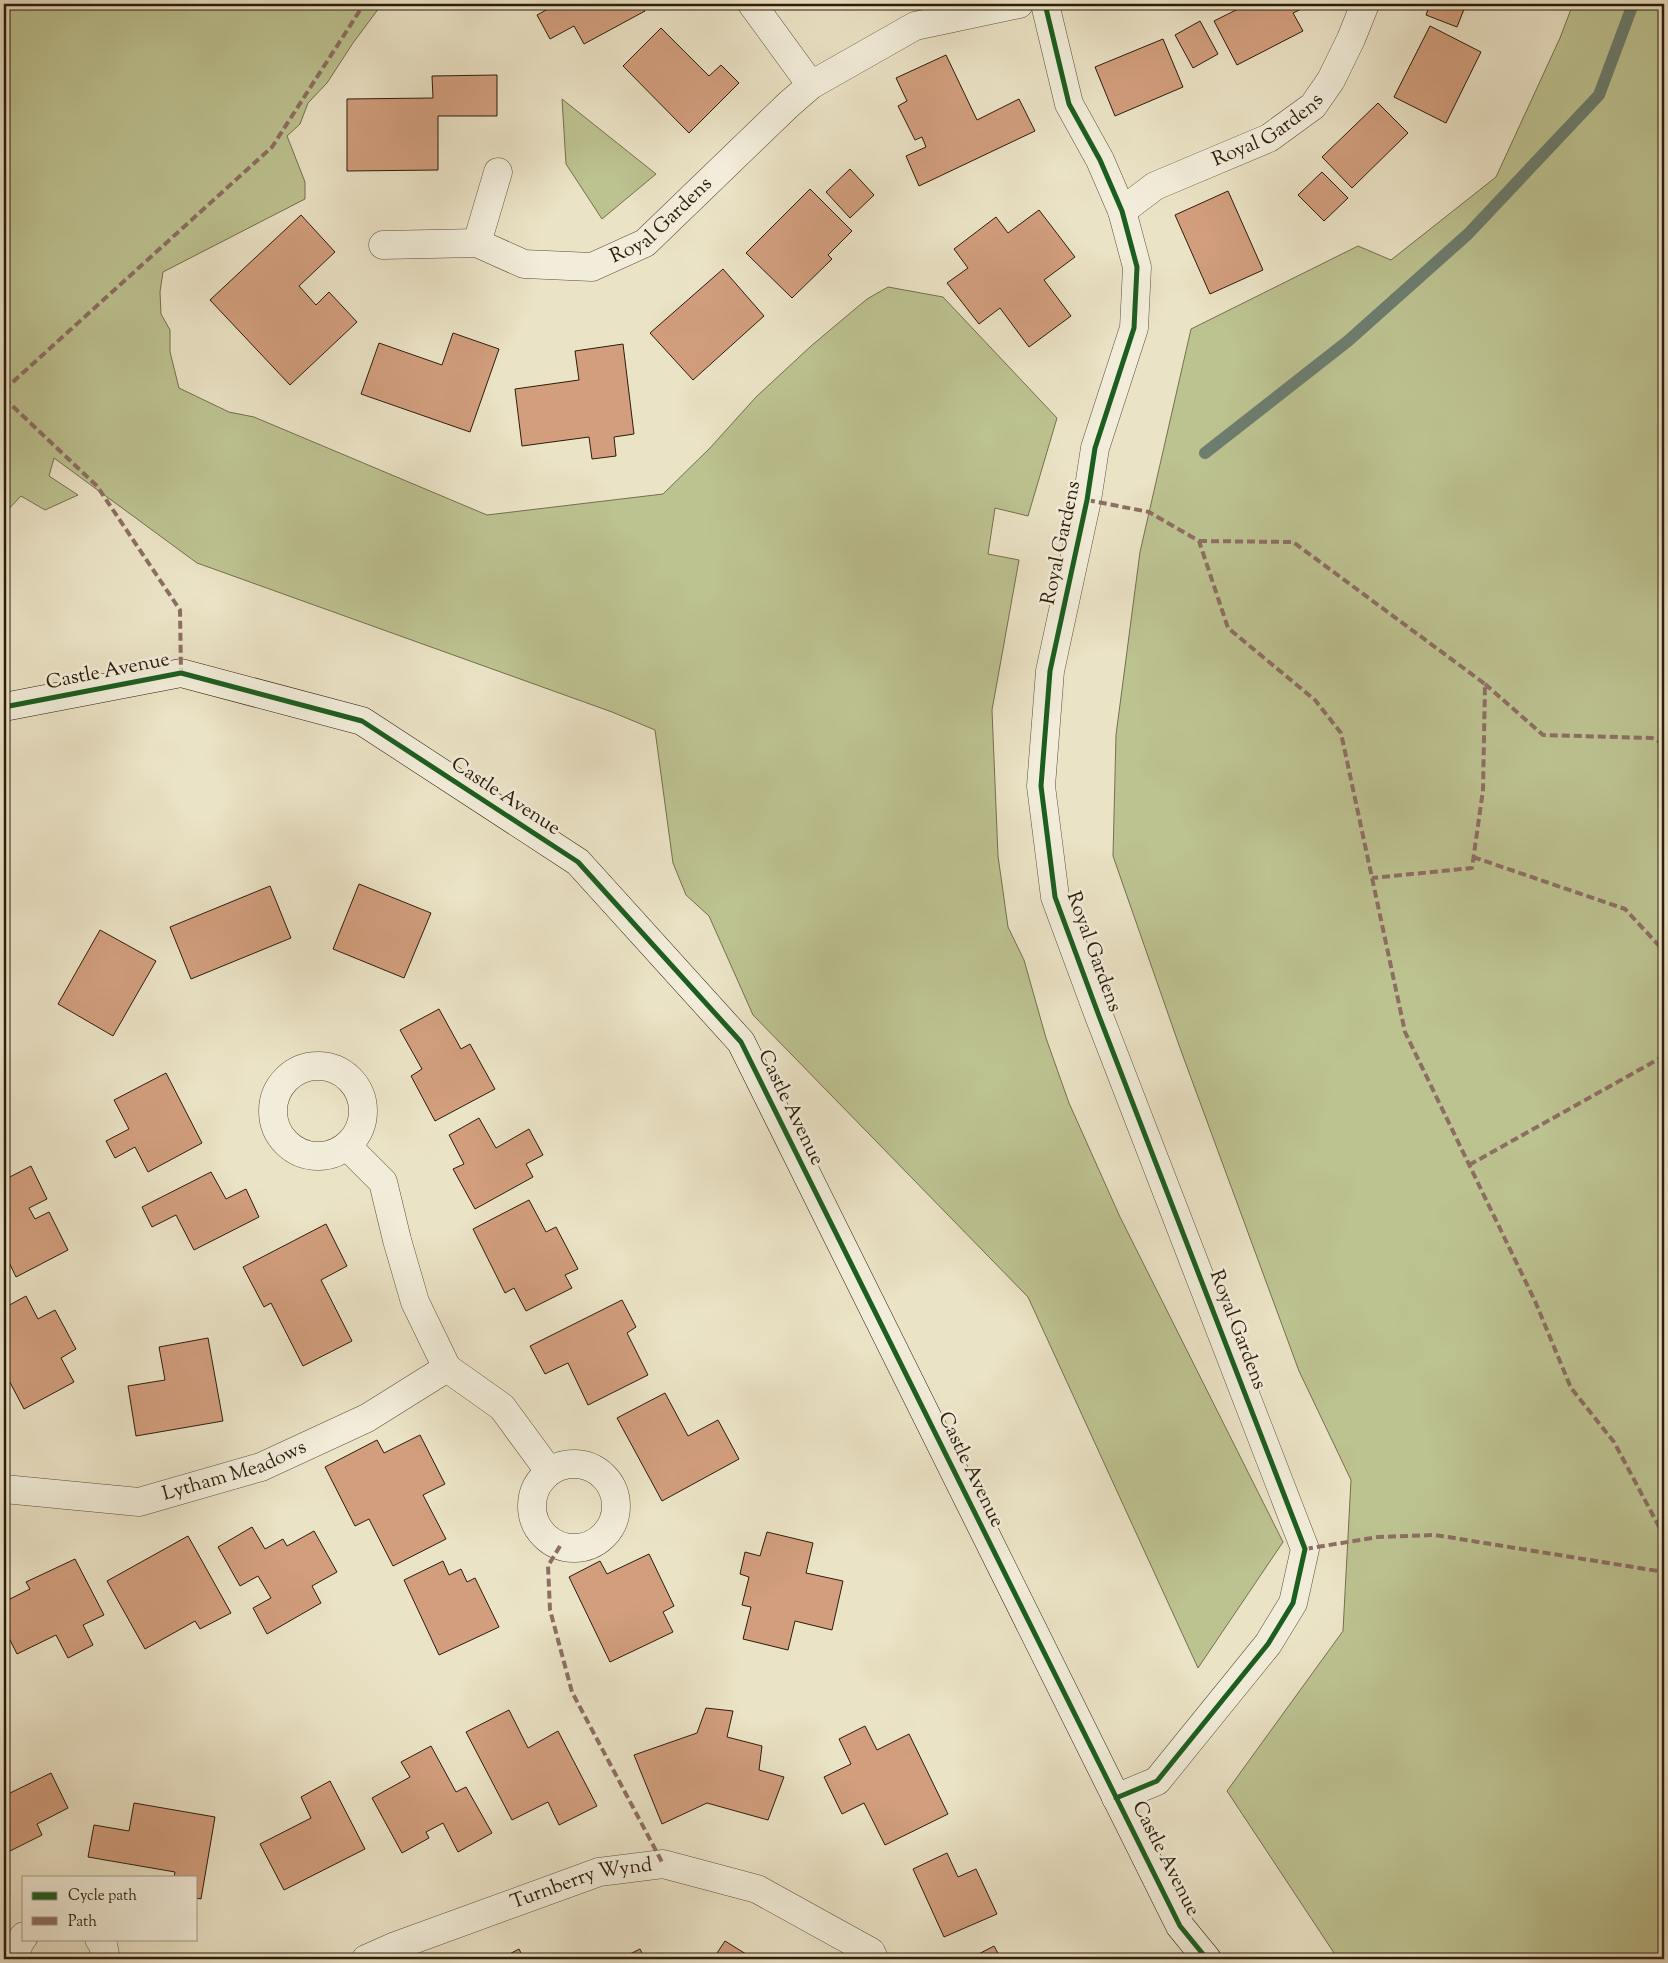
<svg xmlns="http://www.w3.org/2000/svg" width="1668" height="1963" font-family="'Sorts Mill Goudy',serif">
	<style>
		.green { fill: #bdc291; stroke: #746f4e }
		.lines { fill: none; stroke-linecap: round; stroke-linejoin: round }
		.stream { stroke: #6d7d6f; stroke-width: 12 }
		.building { fill: #d29e7e; stroke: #2c1c0b }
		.street-casing { stroke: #5c4e3a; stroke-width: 29 }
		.secondary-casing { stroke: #2c1c0b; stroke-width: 29 }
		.street { stroke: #f2edda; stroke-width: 28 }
		.secondary { stroke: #f2edda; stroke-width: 28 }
		.quiet { stroke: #8d6e63; stroke-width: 4; stroke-dasharray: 8 4; stroke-linecap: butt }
		.cycleway-casing { stroke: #f2edda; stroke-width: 8 }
		.cycleway { stroke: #1b5e20; stroke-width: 5 }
		.labels { text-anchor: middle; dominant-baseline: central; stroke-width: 5; stroke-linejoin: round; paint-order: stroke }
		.street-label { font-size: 20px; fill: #2c1c0b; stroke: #f2edda }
	</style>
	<rect width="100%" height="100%" fill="#ebe3c6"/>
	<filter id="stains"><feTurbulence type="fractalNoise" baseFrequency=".004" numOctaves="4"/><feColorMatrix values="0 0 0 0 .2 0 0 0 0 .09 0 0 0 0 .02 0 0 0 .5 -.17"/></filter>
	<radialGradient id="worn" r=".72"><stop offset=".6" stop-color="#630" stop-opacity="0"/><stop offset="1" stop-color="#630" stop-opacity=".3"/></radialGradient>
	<path class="green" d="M4 4H382L353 43 327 83 308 103 300 124 287 136 305 182V199L163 272 160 292 161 314 170 330V352L179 388 229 412 254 417 487 515 663 494 710 448 756 397 811 346 867 299 888 287 943 297 1057 418 1028 516 995 508 988 554 1019 560 992 710 998 856 1008 927 1024 960 1046 1038 1069 1103 1120 1217 1283 1542 1198 1668 1028 1297 753 1015 709 916 686 895 673 863 655 730 612 712 197 563 54 458 49 476 78 495 45 510 21 496 4 514Z
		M1573 4H1664V1959H1338L1227 1791 1343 1631 1351 1480 1299 1371 1180 1048 1113 856 1116 735 1140 552 1191 329 1358 246 1391 260 1496 177 1560 38Z
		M562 99 656 174 602 219 566 164Z"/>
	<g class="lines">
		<path class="stream" d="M1205 453 1348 341 1468 234 1599 95 1633 4"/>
	</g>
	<path class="building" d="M557 4H641L645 11 584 44 574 26 550 39 537 15Z
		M1248 4H1312L1293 13 1303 31 1237 65 1214 21Z
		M1430 4H1466L1457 27 1426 15Z
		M1200 21 1218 54 1193 68 1175 35Z
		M1430 26 1481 52 1446 123 1394 97Z
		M661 28 709 76 721 65 739 83 689 133 623 66Z
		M1163 39 1183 87 1115 116 1095 67Z
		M946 55 977 120 1019 99 1035 131 919 186 906 156 926 147 922 137 915 140 898 106 907 101 896 78Z
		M497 75V116H438V170L347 171V99L433 98 432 76Z
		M1378 103 1408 133 1352 188 1322 157Z
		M850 169 874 195 850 218 826 192Z
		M1322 172 1348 198 1324 221 1298 195Z
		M810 189 852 231 828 255 832 259 792 298 746 253Z
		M1228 191 1263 270 1210 294 1175 215Z
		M1039 210 1075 257 1044 280 1071 316 1029 347 1000 308 979 324 947 283 968 268 954 249 996 217 1008 233Z
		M301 215 335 252 299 286 316 305 329 292 357 322 290 385 210 300Z
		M723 269 764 316 693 380 650 333Z
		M453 333 499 349 470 432 361 394 379 343 442 365Z
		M623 344 634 434 614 437 616 456 592 459 589 437 522 446 515 389 579 380 575 351Z
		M359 884 431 913 404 978 333 949Z
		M270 886 291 938 191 979 170 927Z
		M100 930 156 961 113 1036 58 1004Z
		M439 1009 461 1049 470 1044 495 1089 435 1121 411 1076 422 1069 400 1030Z
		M166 1073 202 1143 148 1172 135 1147 115 1158 106 1141 129 1129 114 1100Z
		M479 1118 496 1148 529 1129 543 1155 526 1164 533 1177 475 1209 453 1169 464 1164 449 1135Z
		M31 1166 47 1199 29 1208 35 1219 49 1212 68 1250 16 1277 7 1258 4 1260V1180Z
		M211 1172 226 1199 246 1189 259 1217 194 1250 176 1215 152 1227 142 1207Z
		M529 1200 546 1232 556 1227 578 1269 565 1275 572 1288 526 1311 514 1288 505 1293 473 1229Z
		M326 1224 347 1266 321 1280 352 1341 303 1366 271 1303 264 1307 243 1267Z
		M26 1296 38 1319 55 1310 76 1349 61 1358 74 1382 24 1409 4 1371V1308Z
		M622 1300 636 1327 627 1333 648 1375 588 1405 568 1363 545 1374 530 1346Z
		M208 1338 223 1421 136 1436 128 1386 165 1380 159 1347Z
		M665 1393 688 1436 718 1420 739 1459 662 1501 617 1418Z
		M420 1435 445 1484 423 1495 446 1539 393 1566 369 1519 355 1526 325 1467 377 1440 384 1453Z
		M252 1527 265 1549 283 1539 287 1546 314 1531 337 1572 312 1586 321 1603 267 1634 253 1608 271 1598 258 1576 240 1586 218 1547Z
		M767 1532 813 1543 806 1573 843 1581 832 1630 795 1621 788 1650 743 1639 751 1607 742 1605 749 1577 740 1574 745 1552 760 1556Z
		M188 1536 231 1613 200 1629 195 1621 145 1649 107 1581Z
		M649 1554 674 1606 663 1612 673 1632 610 1662 569 1577 600 1561 607 1574Z
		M75 1559 104 1615 83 1625 93 1645 68 1658 56 1635 17 1654 4 1628V1602L30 1589 26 1582Z
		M443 1561 449 1575 461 1569 467 1582 475 1578 499 1627 439 1655 404 1580Z
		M706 1708 733 1711 727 1737 762 1746 759 1770 784 1777 768 1820 707 1803 662 1824 634 1755 697 1733Z
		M509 1710 528 1748 558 1731 597 1806 559 1825 548 1802 512 1820 466 1732Z
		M865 1726 877 1750 909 1734 948 1814 885 1845 864 1803 842 1814 824 1777 851 1764 839 1739Z
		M431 1746 456 1792 466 1787 492 1833 458 1852 443 1823 426 1832 429 1838 402 1853 372 1798 410 1777 401 1762Z
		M51 1773 68 1808 37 1824 42 1835 4 1854V1796Z
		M330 1781 365 1849 284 1890 260 1844 311 1818 301 1797Z
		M134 1803 215 1817 201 1899 196 1898V1877H174L175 1872 88 1857 94 1825 129 1831Z
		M947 1853 958 1877 976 1869 997 1914 944 1937 913 1869Z
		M725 1941 754 1959H713Z
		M994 1946 1001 1959H969Z
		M519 1949 524 1959H500Z
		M640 1949 645 1959H620Z"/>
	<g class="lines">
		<g class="street-casing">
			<g id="street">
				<path d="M752 4 811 85"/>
				<path d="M1045 4 1069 104 1100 160 1122 211 1137 267 1134 328 1095 448 1087 500 1050 671 1041 786 1055 897 1099 1016 1305 1549 1293 1603 1268 1644 1157 1781 1116 1798"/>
				<path id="s1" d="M1122 211 1155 186 1269 138 1313 106 1331 80 1351 39 1365 4"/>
				<path d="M477 243 498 172"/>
				<path id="s2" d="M383 245 477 243 524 264 592 267 645 243 788 105 811 85 915 26 1019 4"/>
				<circle cx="318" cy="1111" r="45"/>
				<path d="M347 1146 383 1182 397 1240 415 1302 447 1368 502 1407 549 1471"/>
				<circle cx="574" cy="1506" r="42"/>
				<path id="s3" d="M4 1489 139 1502 261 1467 367 1418 447 1368"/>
				<path d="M99 1939 103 1945 106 1959"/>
				<path d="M15 1959 19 1943 24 1936"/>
				<path id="s4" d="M366 1959 393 1947 599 1872 663 1864 757 1889 871 1952 874 1959"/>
			</g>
		</g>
		<g class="secondary-casing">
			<path id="secondary" d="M4 707 181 673 362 721 578 862 741 1042 1180 1926 1207 1959"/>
		</g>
		<use href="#street" class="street"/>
		<use href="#secondary" class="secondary"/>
		<path class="quiet" d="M4 390 272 147 364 4
			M4 398 97 486 180 610 181 673
			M1087 500 1149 512 1199 541 1228 628 1315 700 1341 733 1405 1032 1535 1301 1571 1388 1614 1442 1664 1536
			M1199 541 1293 542 1485 684 1483 790 1472 868 1372 878
			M1485 684 1543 735 1652 738 1664 744
			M1473 857 1625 909 1664 951
			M1469 1165 1664 1056
			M560 1546 548 1566 550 1610 572 1692 663 1864
			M1305 1549 1378 1537 1435 1535 1664 1572"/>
		<g class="cycleway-casing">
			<path id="cycleway" d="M1045 4 1069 104 1100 160 1122 211 1137 267 1134 328 1095 448 1087 500 1050 671 1041 786 1055 897 1099 1016 1305 1549 1293 1603 1268 1644 1157 1781 1116 1798
				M4 707 181 673 362 721 578 862 741 1042 1180 1926 1207 1959"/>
		</g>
		<use href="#cycleway" class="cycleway"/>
	</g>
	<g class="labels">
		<g class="street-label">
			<text stroke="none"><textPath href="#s1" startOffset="168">Royal Gardens</textPath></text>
			<text stroke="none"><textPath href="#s2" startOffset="298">Royal Gardens</textPath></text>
			<text transform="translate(1062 543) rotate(-78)">Royal Gardens</text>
			<text transform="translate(108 672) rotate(-11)">Castle Avenue</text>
			<text transform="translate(505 797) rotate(33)">Castle Avenue</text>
			<text transform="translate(1093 952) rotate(70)">Royal Gardens</text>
			<text transform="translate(790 1108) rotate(64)">Castle Avenue</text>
			<text transform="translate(1237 1330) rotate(69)">Royal Gardens</text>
			<text stroke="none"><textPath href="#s3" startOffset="236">Lytham Meadows</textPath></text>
			<text transform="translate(970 1470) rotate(64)">Castle Avenue</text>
			<text transform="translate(1165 1859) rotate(63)">Castle Avenue</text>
			<text stroke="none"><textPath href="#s4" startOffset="229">Turnberry Wynd</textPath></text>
		</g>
	</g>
	<rect width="1668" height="1963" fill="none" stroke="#ebe3c6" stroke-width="20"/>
	<rect x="5" y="5" width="1658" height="1953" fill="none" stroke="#2c1c0b" stroke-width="2.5"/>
	<rect x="10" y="10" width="1648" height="1943" fill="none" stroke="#2c1c0b"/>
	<rect x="22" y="1876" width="175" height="65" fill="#f2edda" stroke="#a39987"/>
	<rect x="32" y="1892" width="25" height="8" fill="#1b5e20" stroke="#a39987"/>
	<text x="68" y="1900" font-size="15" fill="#2c1c0b">Cycle path</text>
	<rect x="32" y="1917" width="25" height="8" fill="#8d6e63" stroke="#a39987"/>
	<text x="68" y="1926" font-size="15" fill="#2c1c0b">Path</text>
	<rect width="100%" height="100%" filter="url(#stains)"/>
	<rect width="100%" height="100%" fill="url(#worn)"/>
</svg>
